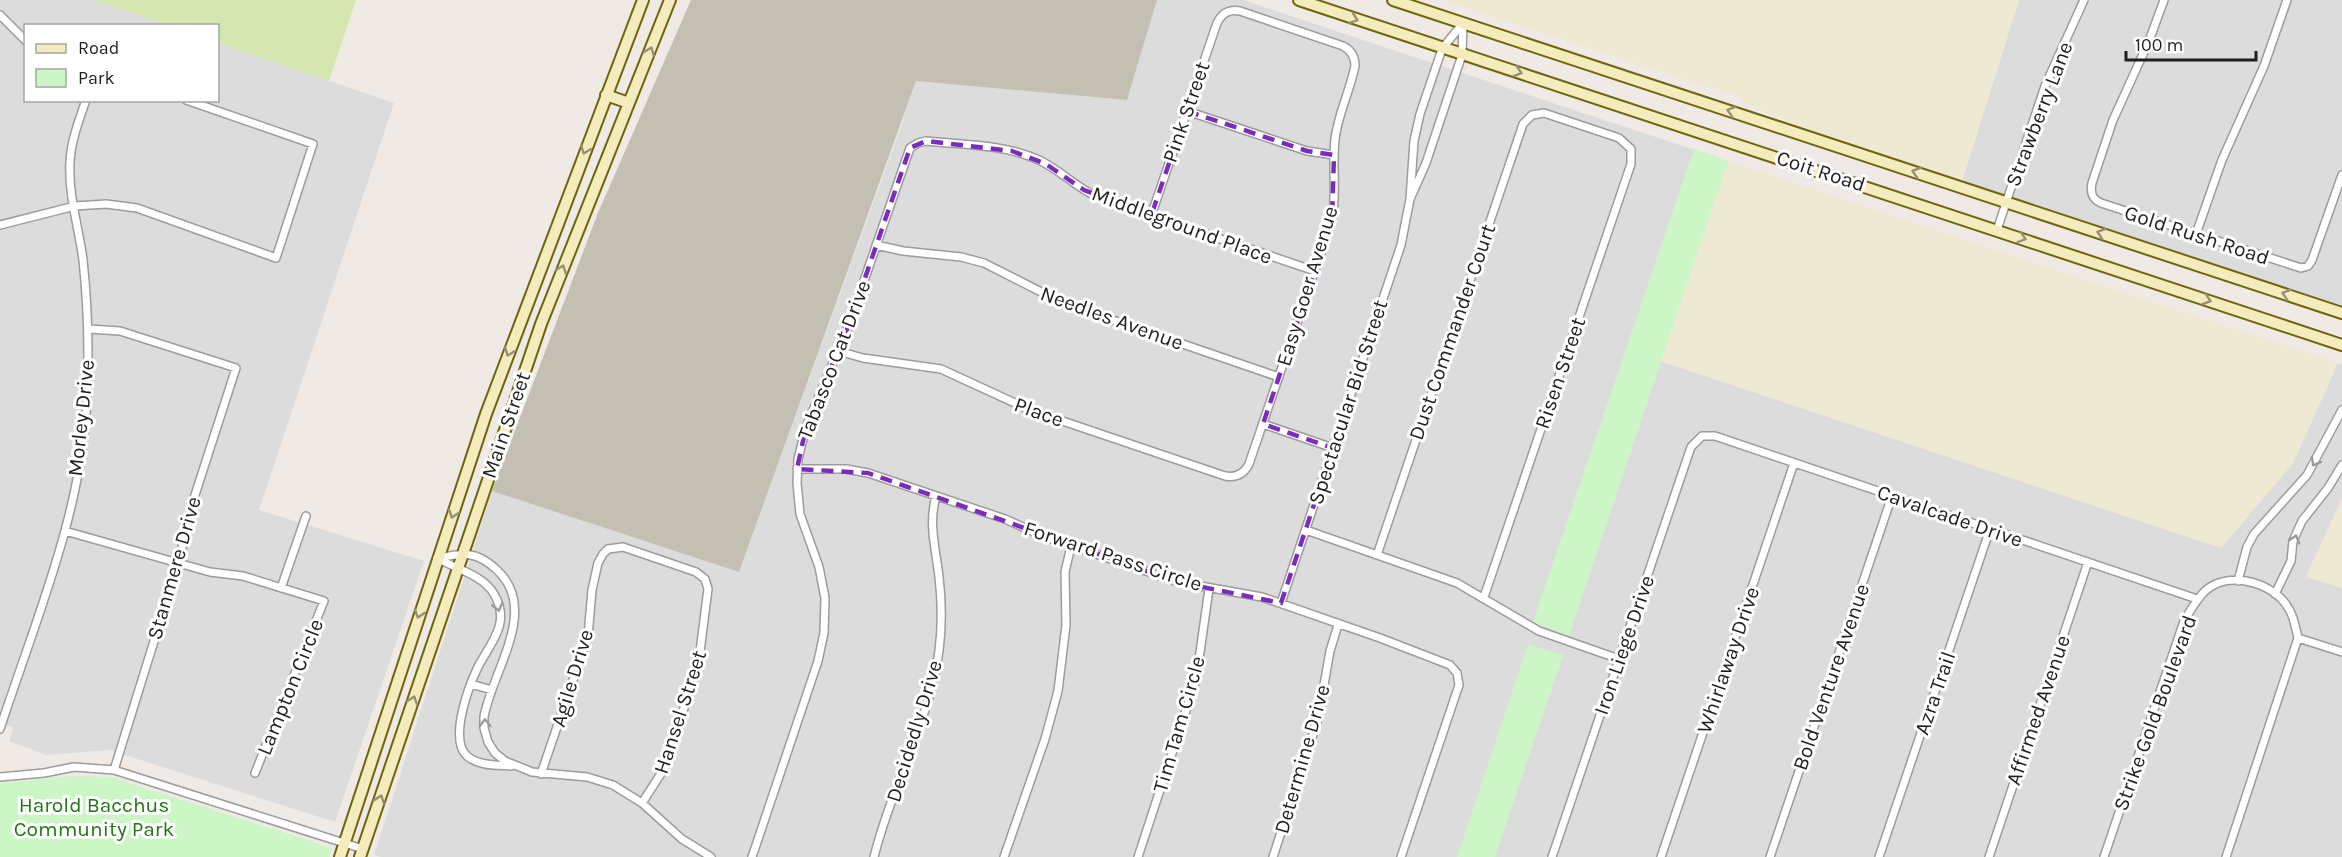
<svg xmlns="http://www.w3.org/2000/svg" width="2342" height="857" font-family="Karla,sans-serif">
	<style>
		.residential { fill: #dddcdc }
		.construction { fill: #c3bfb2 }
		.farmland { fill: #ede9d3 }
		.grass { fill: #d6e6b0 }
		.park { fill: #cdf6c6 }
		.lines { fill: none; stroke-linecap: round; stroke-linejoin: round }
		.minor-casing { stroke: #9c9c9c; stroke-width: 10 }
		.secondary-casing { stroke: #70650c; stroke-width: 14 }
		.minor { stroke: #fff; stroke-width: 7 }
		.secondary { stroke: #f5ecbe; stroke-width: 10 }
		.oneway { stroke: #959076 }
		.oneway2 { stroke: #9a9a9a }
		.marked { fill: none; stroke: #7b2cbf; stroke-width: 4.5; stroke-dasharray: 12 8; stroke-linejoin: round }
		.labels { text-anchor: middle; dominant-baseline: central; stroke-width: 6; stroke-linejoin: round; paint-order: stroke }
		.street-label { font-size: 21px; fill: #1f1f1f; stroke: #fff }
		.park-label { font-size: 21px; fill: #217713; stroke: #fff }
	</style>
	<rect width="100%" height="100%" fill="#efeae6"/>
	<path class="residential" d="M0 0H94L168 25 26 26V100H218V43L394 103 259 510 424 561 335 822 109 750 46 755 9 741 14 727 0 723Z
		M1157 0H1243L1728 161 1661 361 2221 548 2293 463 2338 363 2342 364V499L2306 576 2342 588V857H381L374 855 492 491 739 572 900 129 916 81 1127 100Z
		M2019 0H2342V311L1959 191Z"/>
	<path class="construction" d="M691 0H1157L1127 100 916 81 739 572 492 491 598 213Z"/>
	<path class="farmland" d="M1440 0H2019L1959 191 1742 103 1743 98Z
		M1728 161 2338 363 2293 463 2221 548 1661 361Z
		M2342 499V588L2306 577Z"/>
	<path class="grass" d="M94 0H356L329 81 218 43V26L168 25Z"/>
	<path class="park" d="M1694 149 1728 161 1569 636 1533 622Z
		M1528 644 1563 655 1495 857H1457Z
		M73 776 111 777 332 848 329 857H0V783Z"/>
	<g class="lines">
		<g class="minor-casing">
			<path id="minor" d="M2164 0 2149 41 2113 120 2092 183C2090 193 2092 199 2101 203L2301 268 2308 266 2312 260 2342 175
				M0 15 26 41
				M1463 23 1462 55 1426 163 1410 199 1414 141 1420 114 1442 49Z
				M1187 111 1307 151 1334 155
				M0 225 75 206 106 204 137 208 276 258 313 144 186 100
				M1997 230 2045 86 2084 0
				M2196 234 2222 160 2264 66 2287 0
				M876 245 903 251 961 257 984 263 1063 303 1279 377
				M89 329 120 331 236 368 195 495 178 564 114 770
				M838 351 863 358 941 369 1030 410 1225 476C1236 478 1244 474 1249 464L1332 220C1337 193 1332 166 1335 139 1338 114 1350 91 1355 66 1355 57 1351 50 1343 46L1240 11C1229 9 1222 13 1217 23L1151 216
				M1263 424 1333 448
				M797 469H846L868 473 1005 519 1043 536 1178 582 1262 597 1380 638 1450 665 1457 673 1459 685 1401 857
				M1306 530 1457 583 1539 631 1619 659
				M65 531 210 572 243 576 324 601 255 773
				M1377 555 1523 124 1532 115 1544 113 1619 138 1631 149V164L1484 597
				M437 558C463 553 476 550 497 570 540 610 492 671 484 717V728L488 742 495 753 505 761 532 772 587 777 613 785 642 803 682 839 711 857
				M437 558C456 569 483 575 494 594 512 624 489 644 477 669 468 688 449 740 467 756 479 766 496 765 511 766
				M2238 581 2247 547 2254 534 2307 475 2342 410
				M281 588 306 516
				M2275 594 2291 561 2293 541 2302 521 2328 488 2342 465
				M1281 603 1401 245 1410 199
				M2298 638 2342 652
				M471 684 492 690
				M0 729C35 621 83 511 87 396 89 351 88 306 83 260 79 228 68 195 70 162 71 141 79 120 86 100
				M541 774 588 636 592 590 598 563 603 554 608 549 623 547 696 572 705 579 708 589 698 667 662 772 642 803
				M0 777 44 773 74 767 114 770 363 849
				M752 857 818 661 824 633 825 598 819 567 800 514 797 483 798 459 806 427 848 327 910 148 918 143 926 141C963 145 1005 144 1039 160 1060 170 1076 187 1097 197L1315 271
				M874 857C891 787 929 722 939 651 942 627 942 602 939 577 936 549 928 525 936 496
				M1004 857 1045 739 1058 691 1066 625 1065 572 1071 546
				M1138 857 1196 680 1209 589
				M1273 857 1318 719 1330 651 1338 625
				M1552 857 1691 447 1702 436H1715L2197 599
				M1661 857 1794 463
				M1770 857 1892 496
				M1879 857 1990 529
				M1989 857 2088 562
				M2104 857 2184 621C2190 611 2196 600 2205 591 2227 571 2268 581 2285 603 2293 613 2295 625 2298 638L2226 857"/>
		</g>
		<g class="secondary-casing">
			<path id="secondary" d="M1299 0 2342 345
				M1393 0 2342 313
				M606 95 629 103
				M340 857 486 414 643 0
				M360 857 541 324 670 0"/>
		</g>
		<use href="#minor" class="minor"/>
		<use href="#secondary" class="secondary"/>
	</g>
	<defs><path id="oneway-chevron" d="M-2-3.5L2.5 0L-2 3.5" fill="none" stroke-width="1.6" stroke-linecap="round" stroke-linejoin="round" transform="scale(1.5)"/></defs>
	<g class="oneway">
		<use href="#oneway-chevron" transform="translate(1354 19) rotate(19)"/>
		<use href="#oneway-chevron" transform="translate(650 51) rotate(-69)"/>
		<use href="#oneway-chevron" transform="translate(1518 72) rotate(18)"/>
		<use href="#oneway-chevron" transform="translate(1731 111) rotate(-162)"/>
		<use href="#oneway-chevron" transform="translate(585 150) rotate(111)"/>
		<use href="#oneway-chevron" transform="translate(1916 172) rotate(-162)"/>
		<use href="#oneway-chevron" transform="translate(2101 233) rotate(-162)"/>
		<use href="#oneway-chevron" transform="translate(2022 238) rotate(18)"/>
		<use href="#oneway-chevron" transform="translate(562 269) rotate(-69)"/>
		<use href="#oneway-chevron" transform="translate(2286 294) rotate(-162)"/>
		<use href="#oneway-chevron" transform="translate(2207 300) rotate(18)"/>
		<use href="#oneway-chevron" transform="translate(509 352) rotate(110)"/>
		<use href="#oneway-chevron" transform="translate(453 514) rotate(109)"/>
		<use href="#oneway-chevron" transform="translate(419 614) rotate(108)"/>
		<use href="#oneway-chevron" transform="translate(413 700) rotate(-71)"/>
		<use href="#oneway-chevron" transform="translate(380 799) rotate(-71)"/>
	</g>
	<g class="oneway2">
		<use href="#oneway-chevron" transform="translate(2315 462) rotate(119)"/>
		<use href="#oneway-chevron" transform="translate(2295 539) rotate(-73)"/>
		<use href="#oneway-chevron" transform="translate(498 607) rotate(76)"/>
		<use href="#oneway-chevron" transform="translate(485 723) rotate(-90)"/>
	</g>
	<path class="marked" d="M1187 111 1307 151 1334 155 1332 220 1263 424 1333 448 1281 603 1178 582 868 473 797 469 806 427 848 327 910 148 926 141 1012 151 1046 164 1084 190 1151 216Z"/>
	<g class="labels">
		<g class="street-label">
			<text transform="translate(1186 112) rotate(-71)">Pink Street</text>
			<text transform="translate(2039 114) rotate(-69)">Strawberry Lane</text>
			<text transform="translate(1821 171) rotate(18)">Coit Road</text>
			<text transform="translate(1182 225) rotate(20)">Middleground Place</text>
			<text transform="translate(2197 235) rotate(18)">Gold Rush Road</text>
			<text transform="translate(1307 286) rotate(-73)">Easy Goer Avenue</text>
			<text transform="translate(1112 318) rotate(20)">Needles Avenue</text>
			<text transform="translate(1452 332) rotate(-71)">Dust Commander Court</text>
			<text transform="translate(834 360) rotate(-69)">Tabasco Cat Drive</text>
			<text transform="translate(1560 373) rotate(-71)">Risen Street</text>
			<text transform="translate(1348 402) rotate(-72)">Spectacular Bid Street</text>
			<text transform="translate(1039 412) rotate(20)">Place</text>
			<text transform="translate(81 418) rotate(-84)">Morley Drive</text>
			<text transform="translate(506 425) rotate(-71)">Main Street</text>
			<text transform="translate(1950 516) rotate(19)">Cavalcade Drive</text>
			<text transform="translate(1113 556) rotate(18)">Forward Pass Circle</text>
			<text transform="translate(174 568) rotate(-74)">Stanmere Drive</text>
			<text transform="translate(1624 645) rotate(-71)">Iron Liege Drive</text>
			<text transform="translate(1728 660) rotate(-71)">Whirlaway Drive</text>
			<text transform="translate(1831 677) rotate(-71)">Bold Venture Avenue</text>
			<text transform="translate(572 678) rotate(-73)">Agile Drive</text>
			<text transform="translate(290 687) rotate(-68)">Lampton Circle</text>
			<text transform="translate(1935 693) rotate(-71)">Azra Trail</text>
			<text transform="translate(2038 710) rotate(-71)">Affirmed Avenue</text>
			<text transform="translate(680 712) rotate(-72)">Hansel Street</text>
			<text transform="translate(2155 713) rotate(-70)">Strike Gold Boulevard</text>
			<text transform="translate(1179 724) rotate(-74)">Tim Tam Circle</text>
			<text transform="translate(914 731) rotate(-73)">Decidedly Drive</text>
			<text transform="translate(1302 759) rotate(-74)">Determine Drive</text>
		</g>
		<g class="park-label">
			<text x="94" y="805">Harold Bacchus<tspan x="94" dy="24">Community Park</tspan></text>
		</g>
	</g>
	<rect x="24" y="24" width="195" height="78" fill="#ffffff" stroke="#a5a5a5" stroke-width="1.5"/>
	<rect x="36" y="44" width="30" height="9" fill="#f5ecbe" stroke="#a5a5a5" stroke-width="1.5"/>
	<text x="78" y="54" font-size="18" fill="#1f1f1f">Road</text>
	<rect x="36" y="69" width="30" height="18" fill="#cdf6c6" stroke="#a5a5a5" stroke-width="1.5"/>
	<text x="78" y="84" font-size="18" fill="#1f1f1f">Park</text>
	<path d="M2126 51v9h130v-9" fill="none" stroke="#1f1f1f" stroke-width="3"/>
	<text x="2135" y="51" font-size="18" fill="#1f1f1f" stroke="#ffffff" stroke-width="4.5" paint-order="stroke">100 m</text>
</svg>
